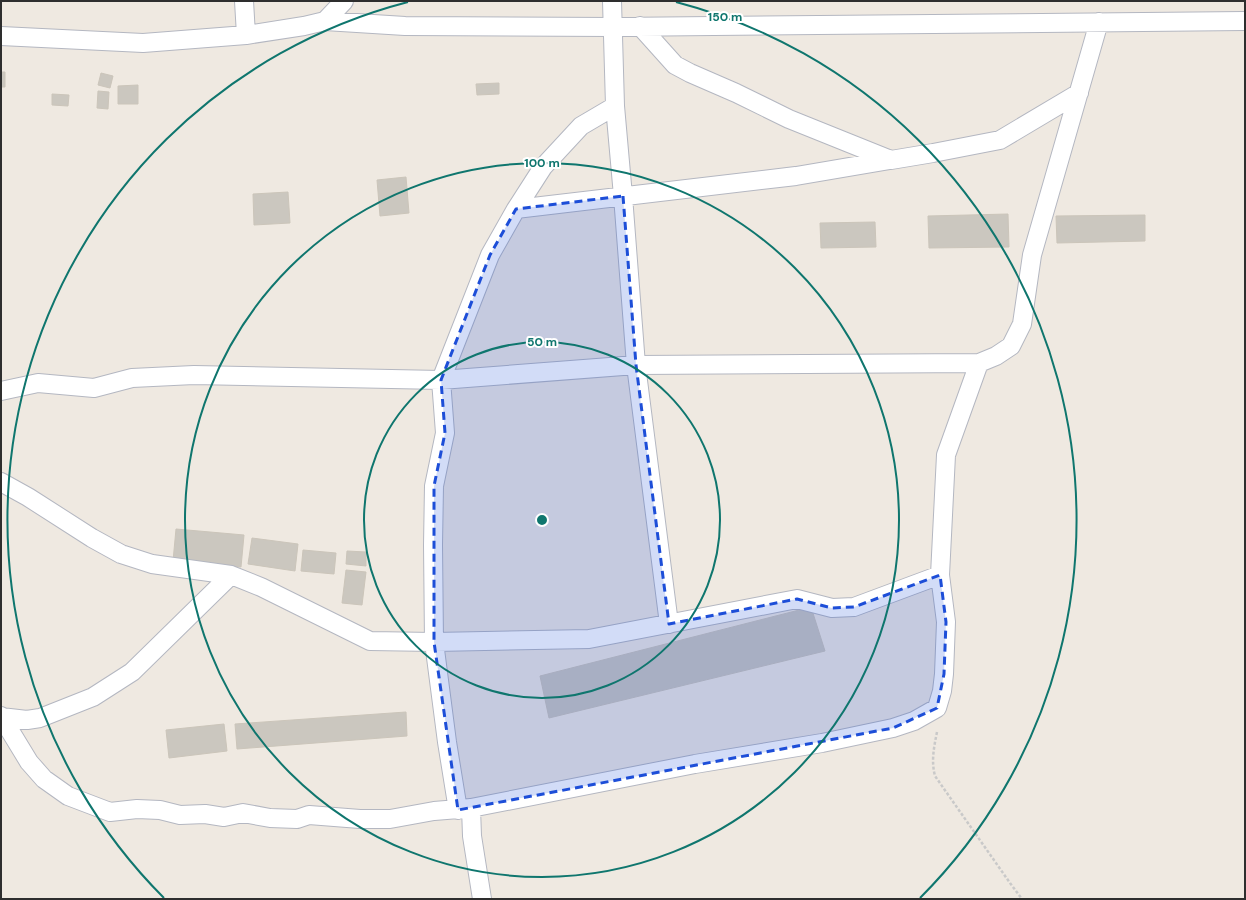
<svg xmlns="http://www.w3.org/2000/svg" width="1246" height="900" font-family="'DM Sans',sans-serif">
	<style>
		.building { fill: #cbc7bf; stroke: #cbc5ba }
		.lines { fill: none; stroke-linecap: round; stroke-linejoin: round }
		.minor-casing { stroke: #b4b7c1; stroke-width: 20 }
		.path { stroke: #c9c9c9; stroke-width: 2.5; stroke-dasharray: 3 2; stroke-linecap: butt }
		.minor { stroke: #fff; stroke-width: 18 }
		.marked { fill: #1d4ed8; fill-opacity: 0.2; stroke: #1d4ed8; stroke-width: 3; stroke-dasharray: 8 5; stroke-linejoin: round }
		.ring { fill: none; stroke: #0f766e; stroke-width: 2 }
		.centre { fill: #0f766e; stroke: #fff; stroke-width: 2 }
		.ring-label { font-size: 12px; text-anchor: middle; font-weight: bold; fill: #0f766e; stroke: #fff; stroke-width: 4; stroke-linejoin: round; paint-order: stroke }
	</style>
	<rect width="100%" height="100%" fill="#efe9e1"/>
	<path class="building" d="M1 72H5V87H1Z
		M101 73 113 76 110 88 98 85Z
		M499 83V94L477 95 476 84Z
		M138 85V104H118V86Z
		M98 91 109 92 108 109 97 108Z
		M52 94 69 95 68 106 52 105Z
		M406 177 409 213 380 216 377 180Z
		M288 192 290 223 254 225 253 194Z
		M1008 214 1009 247 929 248 928 216Z
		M1145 215V241L1057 243 1056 216Z
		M875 222 876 247 821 248 820 223Z
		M176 529 244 535 241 567 173 561Z
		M252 538 298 544 295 571 248 564Z
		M303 550 336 553 334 574 301 571Z
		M347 551 366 552V566L346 564Z
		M346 570 366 572 362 605 342 603Z
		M811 607 825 651 549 718 540 676Z
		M406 712 407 736 237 749 235 724Z
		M224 724 227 751 169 758 166 730Z"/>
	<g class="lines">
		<g class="minor-casing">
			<path id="minor" d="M244 1 246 35
				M612 1 615 106 623 196 636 365 669 624
				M325 21 344 1
				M640 26 675 65 690 73 736 93 789 119 891 160 933 153 1000 140 1079 93
				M1 36 143 43 246 35 304 26 325 21 405 26 613 27 1245 21
				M516 209 796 176 890 160
				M979 363 996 356 1011 346 1022 324 1032 255 1099 22
				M1 391 38 383 94 388 132 378 194 375 441 380 636 365 979 363 946 455 940 575 946 622 944 674 942 691 937 708 914 721 893 728 822 743 695 764 471 808 434 811 390 819H360L309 815 297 819 270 818 243 813 224 817 205 814 180 815 160 810 137 809 110 812 68 796 44 779 29 762 1 716
				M1 482 28 497 92 538 121 554 152 564 231 575 261 587 370 641 434 642 589 639 797 599 832 608 854 607 940 575
				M1 717 27 720 40 718 93 697 132 672 231 575
				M471 808 472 836 482 899
				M458 810 447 742 434 642 433 545 434 486 445 433 441 380 490 255 516 209 543 167 581 126 615 106"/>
		</g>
		<path class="path" d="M937 732C934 747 931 761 935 776L1010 883 1022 899"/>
		<use href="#minor" class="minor"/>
	</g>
	<path class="marked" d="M623 196 636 365 669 624 797 599 832 608 854 607 940 575 946 622 944 674 937 708 893 728 458 810 434 642V486L445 433 441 380 490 255 516 209Z"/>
	<g class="ring">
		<circle cx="542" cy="520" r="178"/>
		<circle cx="542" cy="520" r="357"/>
		<path d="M164 898A535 535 0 0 1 408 2M676 2A535 535 0 0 1 920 898"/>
	</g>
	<circle cx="542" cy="520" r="6" class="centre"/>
	<g class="ring-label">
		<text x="725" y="21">150 m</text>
		<text x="542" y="167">100 m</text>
		<text x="542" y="346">50 m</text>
	</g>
	<rect width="1246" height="900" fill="none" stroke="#2e2e2e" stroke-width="4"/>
</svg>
